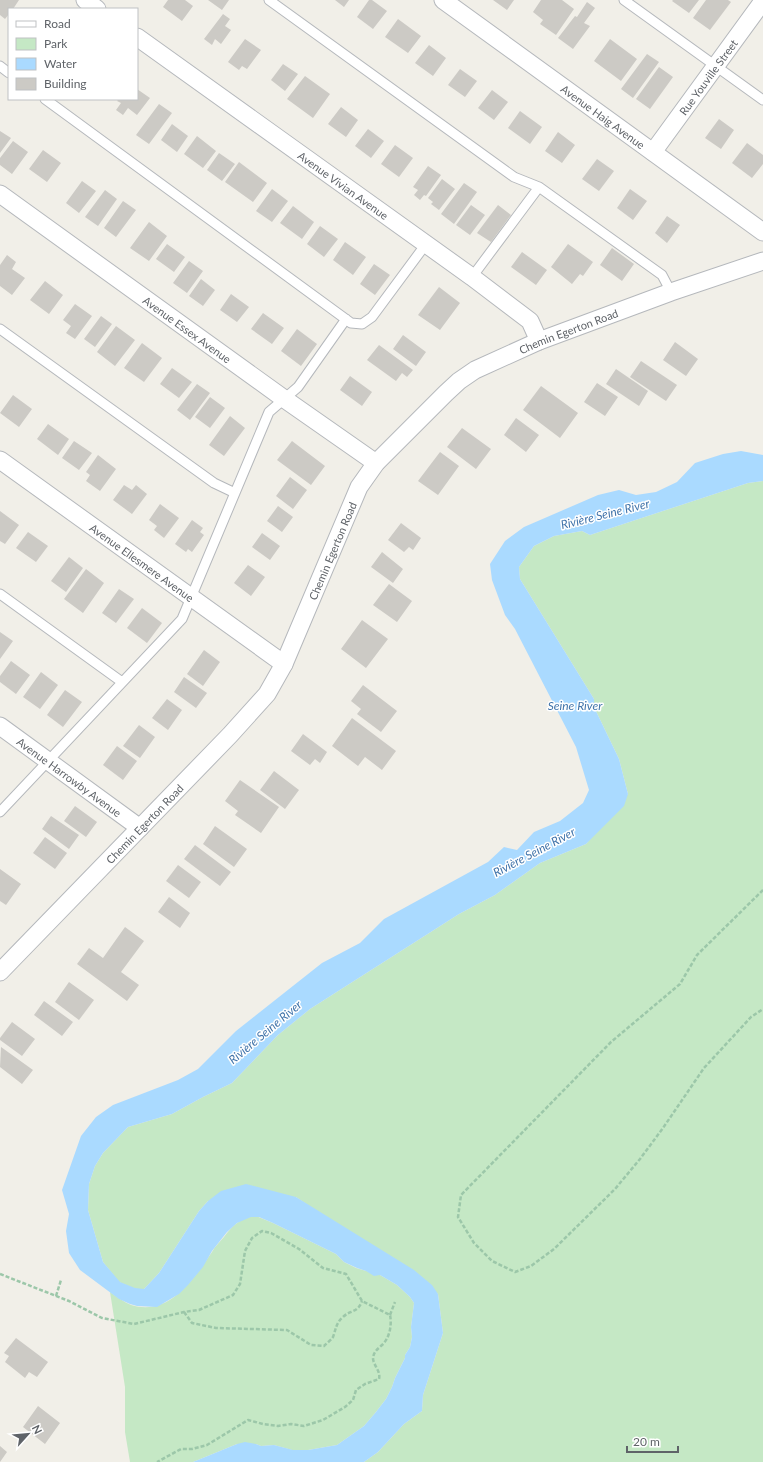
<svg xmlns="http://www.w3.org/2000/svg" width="763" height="1462" font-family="Lato,sans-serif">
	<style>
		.green { fill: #c5e8c5 }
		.water { fill: #aadaff }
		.building { fill: #cccac5 }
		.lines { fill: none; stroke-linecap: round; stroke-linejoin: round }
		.lane-casing { stroke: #b5b8bc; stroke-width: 11 }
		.street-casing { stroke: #b5b8bc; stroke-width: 19 }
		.path { stroke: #9cc7a9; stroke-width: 2.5; stroke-dasharray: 4 2; stroke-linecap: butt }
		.lane { stroke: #fff; stroke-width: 9 }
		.street { stroke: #fff; stroke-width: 17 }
		.labels { text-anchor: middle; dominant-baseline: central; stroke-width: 3; stroke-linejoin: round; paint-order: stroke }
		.street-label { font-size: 11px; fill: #5f6368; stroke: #fff }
		.water-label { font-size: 12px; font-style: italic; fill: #4174aa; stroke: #fff }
	</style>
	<rect width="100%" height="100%" fill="#f1efe8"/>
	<path class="green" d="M763 481V1462H364L378 1452 404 1424 422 1411 423 1395 443 1333 438 1294 296 1197 208 1201 199 1211 159 1273 144 1289H135L119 1282 103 1262 88 1210 89 1184 95 1166 103 1153 128 1127 172 1114 203 1097 232 1083 278 1035 310 1009 459 914 495 895 540 863 586 844 628 794 619 759 594 707V699L520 579 519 567 534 546 554 536 582 531 590 535 748 483Z
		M256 1216 273 1223 336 1254 344 1262 356 1268 380 1275 397 1285 410 1297 414 1303 411 1327 412 1337 410 1347 405 1355V1358L395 1378 392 1387 386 1399 376 1412 364 1426 337 1445 308 1450H292L274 1445 261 1446 256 1444H237L193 1462H130L125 1432V1387L110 1292C117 1297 124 1302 131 1305 170 1317 194 1278 212 1252 215 1246 220 1242 224 1237 232 1226 241 1217 256 1216Z"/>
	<path class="water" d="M741 451 763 455V481L748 483 590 535 582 531 554 536 534 546 519 567 520 579 594 699V707L619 759 628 794 624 806 586 844 540 863 495 895 459 914 310 1009 278 1035 232 1083 203 1097 172 1114 128 1127 103 1153 95 1166 89 1184 88 1210 103 1262 120 1282 135 1288 144 1289 159 1273 199 1211 208 1201 221 1191 246 1184 296 1197 414 1270 432 1285 438 1294 443 1333 423 1395 422 1411 404 1424 378 1452 364 1462H193L237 1444 245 1442 256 1444 261 1446 274 1445 293 1450H308L337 1445 364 1426 376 1412 386 1399 392 1387 395 1378 405 1358V1355L410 1347 412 1337 411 1327 414 1303 410 1297 397 1285 380 1275 374 1276 366 1271 357 1268 344 1262 336 1254 273 1223 259 1217H251L237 1223 227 1232 212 1251 203 1267 188 1285 179 1294 157 1307 137 1306 130 1304 119 1299 80 1270 69 1253 66 1231 69 1214 62 1190 81 1136 96 1117 113 1105 178 1080 198 1069 236 1031 322 963 360 943 384 919 488 862 504 847 517 850 534 832 560 821 583 803 589 790 576 747 515 629 505 615 492 580 490 564 505 541 524 527 598 495 619 490 636 495 656 492 677 482 695 463 723 454Z"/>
	<path class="building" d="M0 0H19L13 9H9V14L5 19 0 15Z
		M168 0H185L193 6 182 21 163 7Z
		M208 0H229L222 10Z
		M335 0H349L344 7Z
		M369 0H372L387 11 373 29 357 17Z
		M493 0H514L507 10Z
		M541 0H562L574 9 556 35 540 24 543 20 533 12Z
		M673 0H699L689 13 672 1Z
		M706 0H728L731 2 710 30 693 18Z
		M587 2 595 8 584 23 590 26 573 49 558 38 575 16 577 17Z
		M223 14 230 19 225 26 231 30 221 44 215 39 212 45 204 39Z
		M398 19 421 36 408 53 385 37Z
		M245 39 261 50 247 69 242 66 239 70 228 62Z
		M610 39 637 59 621 81 594 61Z
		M429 45 446 58 433 76 415 63Z
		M647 54 659 62 633 98 621 89Z
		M283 64 298 74 285 91 271 80Z
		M659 67 673 77 650 109 636 99Z
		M460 69 477 81 465 97 448 85Z
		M305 76 330 94 313 118 287 99Z
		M137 89 150 98 137 115 128 108 123 115 116 110 121 103 117 101 119 99H137Z
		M492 90 508 102 494 120 478 108Z
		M159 104 172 113 149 144 136 135Z
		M341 107 358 120 346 137 328 124Z
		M520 111 542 127 530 144 508 128Z
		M719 119 734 130 721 149 705 138Z
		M172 124 188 136 177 152 161 140Z
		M368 129 384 141 371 158 355 146Z
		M0 131 11 138 0 153Z
		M558 132 575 145 562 163 545 151Z
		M197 136 216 151 203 168 184 154Z
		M13 141 28 152 12 174 0 165V158Z
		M747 143 763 155V164L752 178 732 163Z
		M395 145 413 158 399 177 381 164Z
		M43 150 61 163 47 182 29 169Z
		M219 153 235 164 222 181 207 170Z
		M597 159 614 171 599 191 582 179Z
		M239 162 267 183 253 202 225 182Z
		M428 166 441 175 426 196 424 195 420 200 414 195 418 190 413 187Z
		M442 179 455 189 439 210 431 204 433 202 428 198Z
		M82 181 96 191 79 213 66 203Z
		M464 183 477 192 454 224 441 214Z
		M272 189 288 201 272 222 256 211Z
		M630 189 647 201 633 220 617 208Z
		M105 190 117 199 98 226 85 217Z
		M123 201 136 210 116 237 104 228Z
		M471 205 485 215 470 235 456 225Z
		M498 205 511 215 491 242 477 233Z
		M293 206 314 222 302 239 280 223Z
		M667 216 680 225 667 243 655 233Z
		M149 222 167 236 149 261 130 248Z
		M320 226 338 239 324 257 307 244Z
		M345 242 366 257 353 275 333 260Z
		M167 244 185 257 174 272 156 259Z
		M568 244 593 262 583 276 580 274 572 284 551 267Z
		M612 248 634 264 622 281 600 265Z
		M522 252 547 270 536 285 511 267Z
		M7 255 16 262 12 269 25 278 12 295 0 286V265Z
		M189 261 203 271 187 293 173 283Z
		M374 264 390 275 375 295 360 284Z
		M201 279 215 290 203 306 189 296Z
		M45 281 63 295 49 314 30 300Z
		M439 287 460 303 440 330 418 315Z
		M231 294 249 307 237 322 220 310Z
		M75 304 92 316 75 339 66 333 71 326 63 320Z
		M263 313 284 328 272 344 251 329Z
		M101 316 112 324 95 347 84 339Z
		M116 326 135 340 115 366 97 352Z
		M297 329 317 344 301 366 281 351Z
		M403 335 426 352 416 366 393 349Z
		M675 342 698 359 686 376 663 360Z
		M142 343 162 358 144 382 124 368Z
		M379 345 413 370 407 377 402 373 396 381 367 360Z
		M641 361 677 385 666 401 630 377Z
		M172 368 192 382 179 398 160 384Z
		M616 369 648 391 639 406 606 384Z
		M350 376 372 392 362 406 340 390Z
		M597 383 618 397 605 416 584 402Z
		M197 384 210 393 190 420 177 410Z
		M541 386 578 413 560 438 523 410Z
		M13 395 32 409 19 427 0 413Z
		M210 397 225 408 210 428 195 417Z
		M230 416 245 428 224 456 209 445Z
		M516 418 539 435 526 452 504 435Z
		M48 424 69 439 58 455 37 439Z
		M462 428 491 449 476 469 447 447Z
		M74 441 92 453 79 470 62 458Z
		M292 441 325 466 311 485 277 460Z
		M440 452 459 466 438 495 418 481Z
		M98 455 116 469 100 491 86 481 90 475 86 472Z
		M290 477 307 490 293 509 276 496Z
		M124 485 132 490 136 485 147 494 132 514 113 500Z
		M160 504 179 518 164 538 154 530 157 526 149 520Z
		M278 506 293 517 282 532 267 521Z
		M0 511 19 525 5 544 0 541Z
		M192 520 203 528 200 532 204 535 192 552 188 549 186 552 175 544Z
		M401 523 421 538 413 550 409 547 404 552 388 540Z
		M28 532 48 546 36 562 16 548Z
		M262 533 280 546 270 560 252 547Z
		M382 552 403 569 393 583 371 567Z
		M69 557 83 568 66 592 51 581Z
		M248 565 265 577 251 596 234 583Z
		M86 569 104 583 83 613 64 599Z
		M389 584 412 601 397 622 373 605Z
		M119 589 134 599 116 623 102 613Z
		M142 608 162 623 147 643 127 628Z
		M362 620 388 639 366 668 341 649Z
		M0 632 13 641 0 659Z
		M204 650 220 662 203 686 187 674Z
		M11 661 30 675 16 694 0 682V676Z
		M41 672 58 685 40 709 23 697Z
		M184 677 207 693 196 708 174 692Z
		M363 685 397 711 381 732 357 714 361 709 351 701Z
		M65 690 82 702 63 727 47 715Z
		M167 699 182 710 168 730 152 718Z
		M352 718 396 751 382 770 365 757 358 766 332 746Z
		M139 725 155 737 140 758 123 746Z
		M303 734 327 752 320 763 315 759 310 765 291 751Z
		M117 746 137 761 123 780 103 765Z
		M274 771 299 790 285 809 260 790Z
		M240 780 279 807 261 833 235 815 238 811 225 801Z
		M75 806 97 822 86 837 64 821Z
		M51 816 79 835 69 849 42 829Z
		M215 826 247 849 234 867 203 844Z
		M45 837 67 853 55 869 33 853Z
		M195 845 231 872 220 886 184 859Z
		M178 865 201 882 189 898 166 881Z
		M0 869 21 884 6 905 0 901Z
		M169 897 190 913 180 928 158 912Z
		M125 927 144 941 121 972 139 985 127 1001 77 964 89 948 103 958Z
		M69 982 94 1000 79 1020 55 1002Z
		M44 1001 73 1022 62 1036 34 1015Z
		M12 1022 35 1039 22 1056 0 1040V1038Z
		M1 1047 33 1070 22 1084 0 1067Z
		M16 1338 48 1362 37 1377 29 1372 25 1378 5 1362 9 1356 4 1353Z
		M38 1406 60 1423 45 1444 23 1427Z
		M0 1446 7 1452 0 1462Z"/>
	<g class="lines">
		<g class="lane-casing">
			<path id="lane" d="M269 0 514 177 539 187 662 275 671 292
				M624 0 763 100
				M0 66 9 73
				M45 99 351 323 362 324 372 317 426 244
				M472 277 539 187
				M0 329 214 483 235 493
				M0 594 122 682
				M0 812 182 619 269 412 298 387 346 319"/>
		</g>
		<g class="street-casing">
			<g id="street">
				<path d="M85 0 97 9"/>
				<path id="s1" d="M443 0 763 232"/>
				<path id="s2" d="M137 37 472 277 530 321 539 341"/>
				<path id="s3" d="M653 152 763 1"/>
				<path id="s4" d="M0 194 283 398 376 463"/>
				<path id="s5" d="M0 460 284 664"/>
				<path id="s6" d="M0 726 140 828"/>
				<path id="s7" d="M0 972 230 735 267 694 284 664 359 487 376 463 446 393 459 381 475 370 539 341 671 292 763 261"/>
			</g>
		</g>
		<path class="path" d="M763 890 697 955 680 984 611 1042 461 1195 458 1217 474 1243 492 1261 515 1272 531 1266 554 1249 615 1189 640 1159 663 1128 704 1068 751 1017 763 1009
			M0 1274 69 1301 102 1318 134 1324 184 1312 199 1310 233 1295 240 1284 245 1251 252 1238 262 1231 271 1233 299 1249 323 1268 346 1274 362 1301 390 1315C392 1324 390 1338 382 1345 378 1349 374 1351 373 1358 373 1365 381 1371 379 1379L365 1384 356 1390 353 1400 345 1407 323 1420 304 1426 291 1424 278 1426 263 1424 248 1420 207 1445 192 1449H181L157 1462
			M56 1296 61 1280
			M184 1312 192 1323 216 1328 287 1330 311 1345 324 1346C327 1343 331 1340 333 1337 336 1329 336 1323 343 1317 350 1310 358 1313 362 1301
			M390 1315 395 1302"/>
		<use href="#lane" class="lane"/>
		<use href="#street" class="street"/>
	</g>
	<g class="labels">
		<g class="street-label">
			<text stroke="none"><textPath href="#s3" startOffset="93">Rue Youville Street</textPath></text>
			<text stroke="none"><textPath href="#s1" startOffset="198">Avenue Haig Avenue</textPath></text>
			<text stroke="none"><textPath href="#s2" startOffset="254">Avenue Vivian Avenue</textPath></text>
			<text stroke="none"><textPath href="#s4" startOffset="231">Avenue Essex Avenue</textPath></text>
			<text stroke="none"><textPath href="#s7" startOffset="879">Chemin Egerton Road</textPath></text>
			<text stroke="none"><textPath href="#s7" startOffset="543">Chemin Egerton Road</textPath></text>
			<text stroke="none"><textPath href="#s5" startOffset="175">Avenue Ellesmere Avenue</textPath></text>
			<text stroke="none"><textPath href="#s6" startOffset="86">Avenue Harrowby Avenue</textPath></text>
			<text stroke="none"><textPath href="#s7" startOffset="207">Chemin Egerton Road</textPath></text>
		</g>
		<g class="water-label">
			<text transform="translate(605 514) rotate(-14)">Rivière Seine River</text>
			<text x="575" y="705">Seine River</text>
			<text transform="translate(534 852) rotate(-28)">Rivière Seine River</text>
			<text transform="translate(265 1032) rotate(-40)">Rivière Seine River</text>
		</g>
	</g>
	<rect x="8" y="8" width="130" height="92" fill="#ffffff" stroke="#bfc1c3"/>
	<rect x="16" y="21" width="20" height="6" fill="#ffffff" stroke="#bfc1c3"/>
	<text x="44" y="28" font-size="12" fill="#5f6368">Road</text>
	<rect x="16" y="38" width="20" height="12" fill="#c5e8c5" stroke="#bfc1c3"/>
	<text x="44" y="48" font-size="12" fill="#5f6368">Park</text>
	<rect x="16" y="58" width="20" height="12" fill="#aadaff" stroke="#bfc1c3"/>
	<text x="44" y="68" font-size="12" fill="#5f6368">Water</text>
	<rect x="16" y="78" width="20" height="12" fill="#cccac5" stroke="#bfc1c3"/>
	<text x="44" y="88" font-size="12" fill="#5f6368">Building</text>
	<g transform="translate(28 1434) rotate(63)" stroke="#ffffff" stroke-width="3" paint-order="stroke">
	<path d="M0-3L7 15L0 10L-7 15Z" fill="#5f6368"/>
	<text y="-6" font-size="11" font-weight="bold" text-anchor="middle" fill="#5f6368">N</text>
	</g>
	<path d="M627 1446v6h51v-6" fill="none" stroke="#5f6368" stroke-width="2"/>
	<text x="633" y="1446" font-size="12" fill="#5f6368" stroke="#ffffff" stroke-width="3" paint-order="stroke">20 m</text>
</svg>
